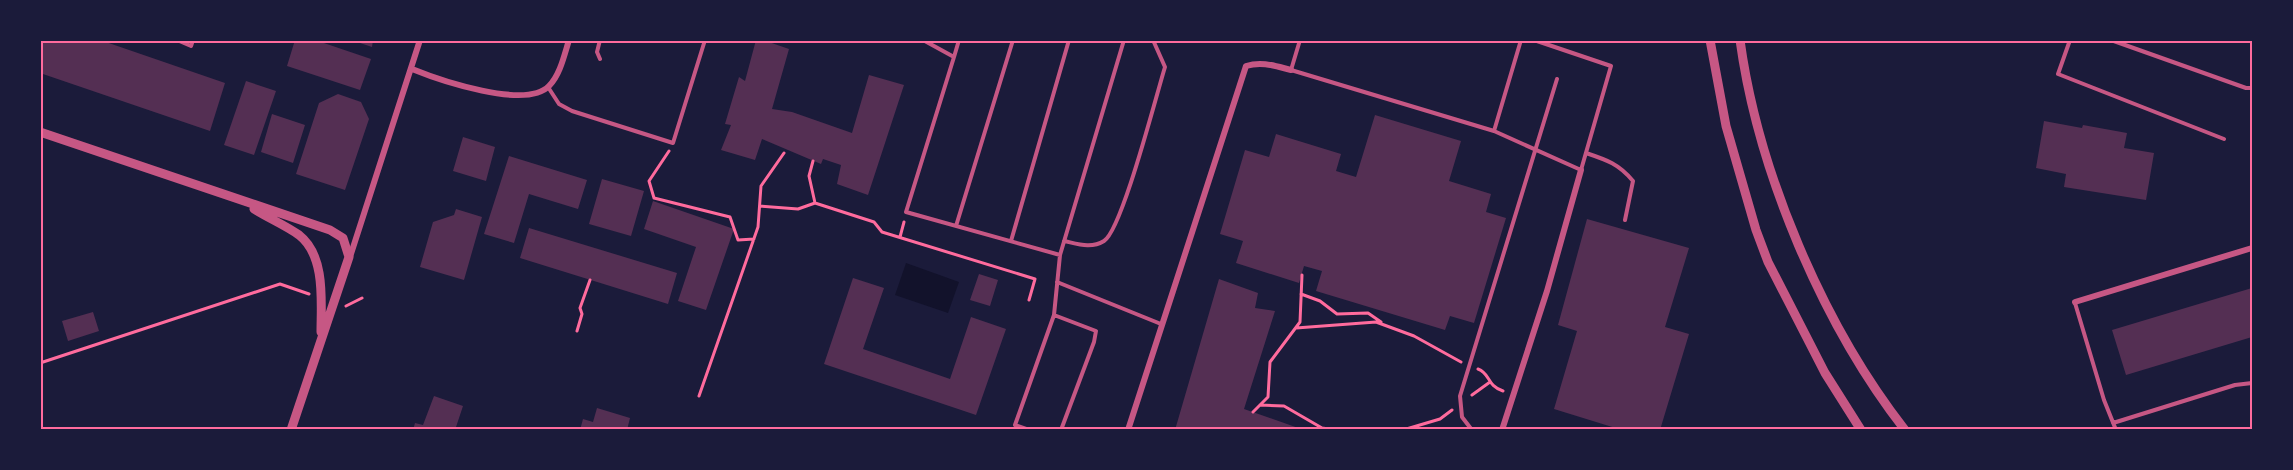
<svg xmlns="http://www.w3.org/2000/svg" width="2293" height="470" font-family="'Fira Sans',sans-serif">
	<style>
		.water { fill: #12122b }
		.building { fill: #542f53 }
		.lines { fill: none; stroke-linecap: round; stroke-linejoin: round }
		.path { stroke: #ff6b9d; stroke-width: 3 }
		.service { stroke: #c65784; stroke-width: 4 }
		.minor { stroke: #c65784; stroke-width: 6 }
		.tertiary { stroke: #c65784; stroke-width: 9 }
		.neatline { fill: none; stroke: #ff6b9d; stroke-width: 2 }
	</style>
	<rect width="100%" height="100%" fill="#1b1b3a"/>
	<path class="water" d="M906 263 959 282 948 313 895 295Z"/>
	<path class="building" d="M40 40H100L225 83 210 131 40 73Z
		M295 40H315L371 59 360 90 287 66Z
		M351 40H373L372 47Z
		M756 40H763L789 49 772 109 792 112 852 133 869 75 904 85 868 195 837 184 841 165 823 159 821 164 762 139 755 160 721 150 731 125 725 124 739 77 745 81Z
		M246 81 276 91 254 155 224 145Z
		M338 94 361 102 369 119 345 190 296 174 319 103Z
		M272 114 305 125 293 163 261 152Z
		M1375 115 1461 141 1449 181 1491 194 1486 212 1506 218 1474 323 1450 316 1445 330 1316 291 1322 271 1304 266 1299 283 1236 263 1243 241 1220 234 1245 150 1269 157 1276 134 1341 154 1336 171 1356 177Z
		M2044 121 2082 128 2083 125 2127 133 2124 148 2154 153 2146 200 2064 187 2066 174 2036 168Z
		M463 137 495 147 486 181 453 171Z
		M509 156 587 180 578 209 529 194 514 243 484 234Z
		M602 179 644 191 631 236 589 224Z
		M653 201 734 229 706 310 678 301 696 247 644 229Z
		M456 209 482 217 464 280 420 267 433 222 454 215Z
		M1587 219 1689 248 1665 327 1689 334 1660 430H1622L1554 409 1577 331 1558 325Z
		M529 228 677 273 668 304 520 258Z
		M979 274 998 280 990 306 970 300Z
		M853 278 884 288 863 349 950 379 971 317 1006 329 976 415 824 364Z
		M1219 279 1258 293 1255 308 1275 311 1244 409 1304 430H1175Z
		M2252 288V337L2126 375 2112 330Z
		M93 312 99 331 68 341 62 321Z
		M434 396 463 406 455 430H413L415 423 423 425Z
		M597 408 630 418 627 430H580L583 419 593 422Z"/>
	<g class="lines">
		<path class="path" d="M669 151 649 181 654 198 730 217 738 240 754 239
			M815 203 874 222 882 232 1035 279 1029 300
			M760 206 798 209 815 203 809 176 813 161
			M900 237 904 222
			M1301 294 1320 301 1337 314 1368 313 1381 322
			M346 306 362 298
			M1296 328 1376 322 1414 336 1461 362
			M577 331 582 314 580 308 590 280
			M40 363 280 284 309 294
			M1478 369C1491 374 1486 385 1503 391
			M1472 395 1490 382
			M699 396 758 227 761 186 784 153
			M1260 405 1284 406 1322 428 1335 430
			M1253 412 1268 397 1270 362 1300 322 1302 275
			M1403 430 1440 419 1452 410"/>
		<path class="service" d="M177 40 191 46 193 40
			M923 40 954 57 906 212 1060 255 1124 40
			M1300 40 1291 70 1494 131 1581 170 1611 66 1534 40
			M2070 40 2058 74 2224 139
			M2111 40 2246 88H2252
			M954 57 959 40
			M600 59 597 52 600 40
			M548 87 559 104 572 111 673 143 705 40
			M1494 131 1521 40
			M1586 153C1607 160 1619 164 1633 181L1625 220
			M956 226 1013 40
			M1011 241 1069 40
			M1064 241C1078 244 1091 249 1104 241 1122 230 1156 96 1165 67L1153 40
			M1057 282 1161 324
			M2075 303 2104 400 2116 430
			M1054 315 1096 331 1094 342 1061 430
			M2113 423 2235 385 2252 383
			M1029 430 1015 425 1054 315 1060 255
			M1472 430 1462 417 1460 396 1557 79"/>
		<path class="minor" d="M412 69C439 80 526 110 549 86 560 75 564 56 569 40
			M350 257 420 40
			M2075 302 2252 248
			M1128 430 1246 66C1262 61 1275 66 1291 70
			M1502 430 1547 291 1581 170"/>
		<path class="tertiary" d="M1710 40 1726 126 1756 230 1768 262 1825 373 1861 430
			M1740 40C1758 172 1823 325 1905 430
			M40 132 330 230 343 238 349 257 291 430
			M254 209C268 218 285 225 299 235 326 256 321 302 321 332"/>
	</g>
	<rect width="2293" height="470" fill="none" stroke="#1b1b3a" stroke-width="84"/>
	<rect x="42" y="42" width="2209" height="386" class="neatline"/>
</svg>
